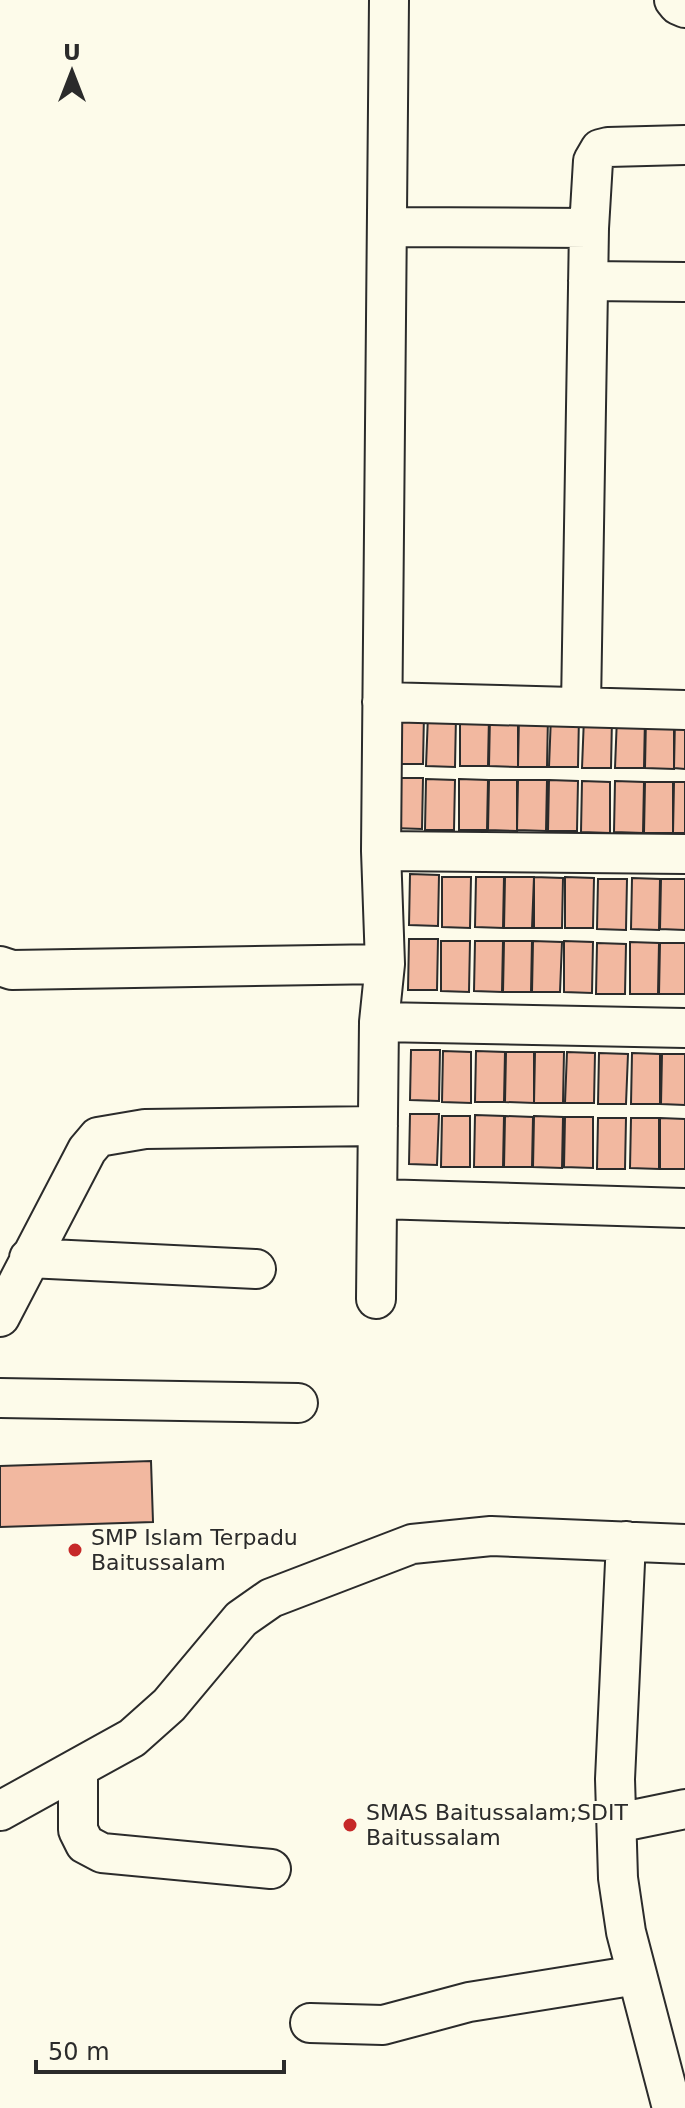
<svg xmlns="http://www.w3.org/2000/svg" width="685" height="2108" font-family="'DejaVu Sans',sans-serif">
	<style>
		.building { fill: #f2b8a0; stroke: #2b2b2b; stroke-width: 2 }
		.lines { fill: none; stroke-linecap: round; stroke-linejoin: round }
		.minor-casing { stroke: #2b2b2b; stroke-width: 42 }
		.minor { stroke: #fdfbea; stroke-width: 38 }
		.poi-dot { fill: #c62828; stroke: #fdfbea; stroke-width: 3 }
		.labels { text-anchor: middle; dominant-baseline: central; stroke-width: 6; stroke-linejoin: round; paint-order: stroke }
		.poi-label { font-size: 22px; fill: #2b2b2b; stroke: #fdfbea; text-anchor: start }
	</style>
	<rect width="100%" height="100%" fill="#fdfbea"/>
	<path class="building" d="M396 713 424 714 423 764H395Z
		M428 715 456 716 455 767 426 766Z
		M460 715 489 716 488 766H460Z
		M490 716H518V767L489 766Z
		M519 716H548L547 767H518Z
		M551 716H579L578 767H549Z
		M584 717 612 718 611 768H582Z
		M617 717H645L644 768H615Z
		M646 717 674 718V769L645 768Z
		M675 718H685V769L674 768Z
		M395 778H423L422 829 393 828Z
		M426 779 455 780 454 830H425Z
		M459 779 488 780 487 830H459Z
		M489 780H517V831L488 830Z
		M518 780H547L546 831 517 830Z
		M549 780 578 781 577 831H548Z
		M582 781 610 782V833L581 832Z
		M615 781 644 782 643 833 614 832Z
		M645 782H673V833H644Z
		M674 782H685V833H673Z
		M410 874 439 875 438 926 409 925Z
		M442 877H471L470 928 442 927Z
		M476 877H504L503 928 475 927Z
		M505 877H534L532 928H504Z
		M534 877 563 878 562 928H534Z
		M565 877 594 878 593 928H565Z
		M632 878 660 879 659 930 631 929Z
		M598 879H627L626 930 597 929Z
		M661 879H685V930L660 929Z
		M409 939H438L437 990H408Z
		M441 941H470L469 992 441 991Z
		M475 941H503L502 992 474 991Z
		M504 941H532L531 992H503Z
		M533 941 562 942 560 992H532Z
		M564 941 593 942 592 993 564 992Z
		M630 942 659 943 658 994H630Z
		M597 943 626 944 625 994H596Z
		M660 943H685V994H659Z
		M411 1050H440L439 1101 410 1100Z
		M443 1051 471 1052V1103L442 1102Z
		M476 1051 505 1052 504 1102H475Z
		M506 1052H534V1103L505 1102Z
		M535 1052H564L563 1103H534Z
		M567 1052 595 1053 594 1103H565Z
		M599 1053 628 1054 626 1104H598Z
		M632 1053 660 1054V1104H631Z
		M662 1054H685V1105L661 1104Z
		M410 1114H439L437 1165 409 1164Z
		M475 1115 504 1116 503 1167H474Z
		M442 1116H470V1167H441Z
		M505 1116 533 1117 532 1167H504Z
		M534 1116 563 1117 562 1168 533 1167Z
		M565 1117H593V1168L564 1167Z
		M598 1118H626L625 1169H597Z
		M631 1118H659V1169L630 1168Z
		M660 1118 685 1119V1169H660Z
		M151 1461 153 1522 0 1527V1466Z"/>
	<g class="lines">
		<g class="minor-casing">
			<path id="minor" d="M674 0 678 5 685 8
				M387 227 589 228
				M588 281 685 282
				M382 702 685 710
				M581 706 589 228 593 161 600 149 608 147 685 145
				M381 851 685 854
				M0 966 12 970 385 964
				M379 1022 685 1028
				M378 1199 685 1208
				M29 1258 256 1269
				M376 1299 379 1022 385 964 381 851 389 0
				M0 1317 87 1150 98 1137 145 1129 378 1126
				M0 1398 298 1403
				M626 1541 615 1779 618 1878 626 1932 672 2108
				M78 1769V1830L85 1844 102 1853 271 1869
				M0 1811 132 1738 169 1705 241 1619 271 1598 412 1544 491 1536 685 1544
				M617 1823 685 1809
				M310 2023 383 2025 469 2002 637 1975"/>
		</g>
		<use href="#minor" class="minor"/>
	</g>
	<g class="poi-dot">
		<circle cx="75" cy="1550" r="8"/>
		<circle cx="350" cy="1825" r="8"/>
	</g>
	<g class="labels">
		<g class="poi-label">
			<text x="91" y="1537">SMP Islam Terpadu<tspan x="91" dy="25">Baitussalam</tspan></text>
			<text x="366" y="1812">SMAS Baitussalam;SDIT<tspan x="366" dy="25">Baitussalam</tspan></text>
		</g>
	</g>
	<g transform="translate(72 72)" stroke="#fdfbea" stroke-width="6" paint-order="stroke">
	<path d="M0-6L14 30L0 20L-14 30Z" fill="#2b2b2b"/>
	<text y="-12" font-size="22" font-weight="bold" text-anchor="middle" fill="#2b2b2b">U</text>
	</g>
	<path d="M36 2060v12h248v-12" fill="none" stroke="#2b2b2b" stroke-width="4"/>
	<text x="48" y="2060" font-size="24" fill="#2b2b2b" stroke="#fdfbea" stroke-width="6" paint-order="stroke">50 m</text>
</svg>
